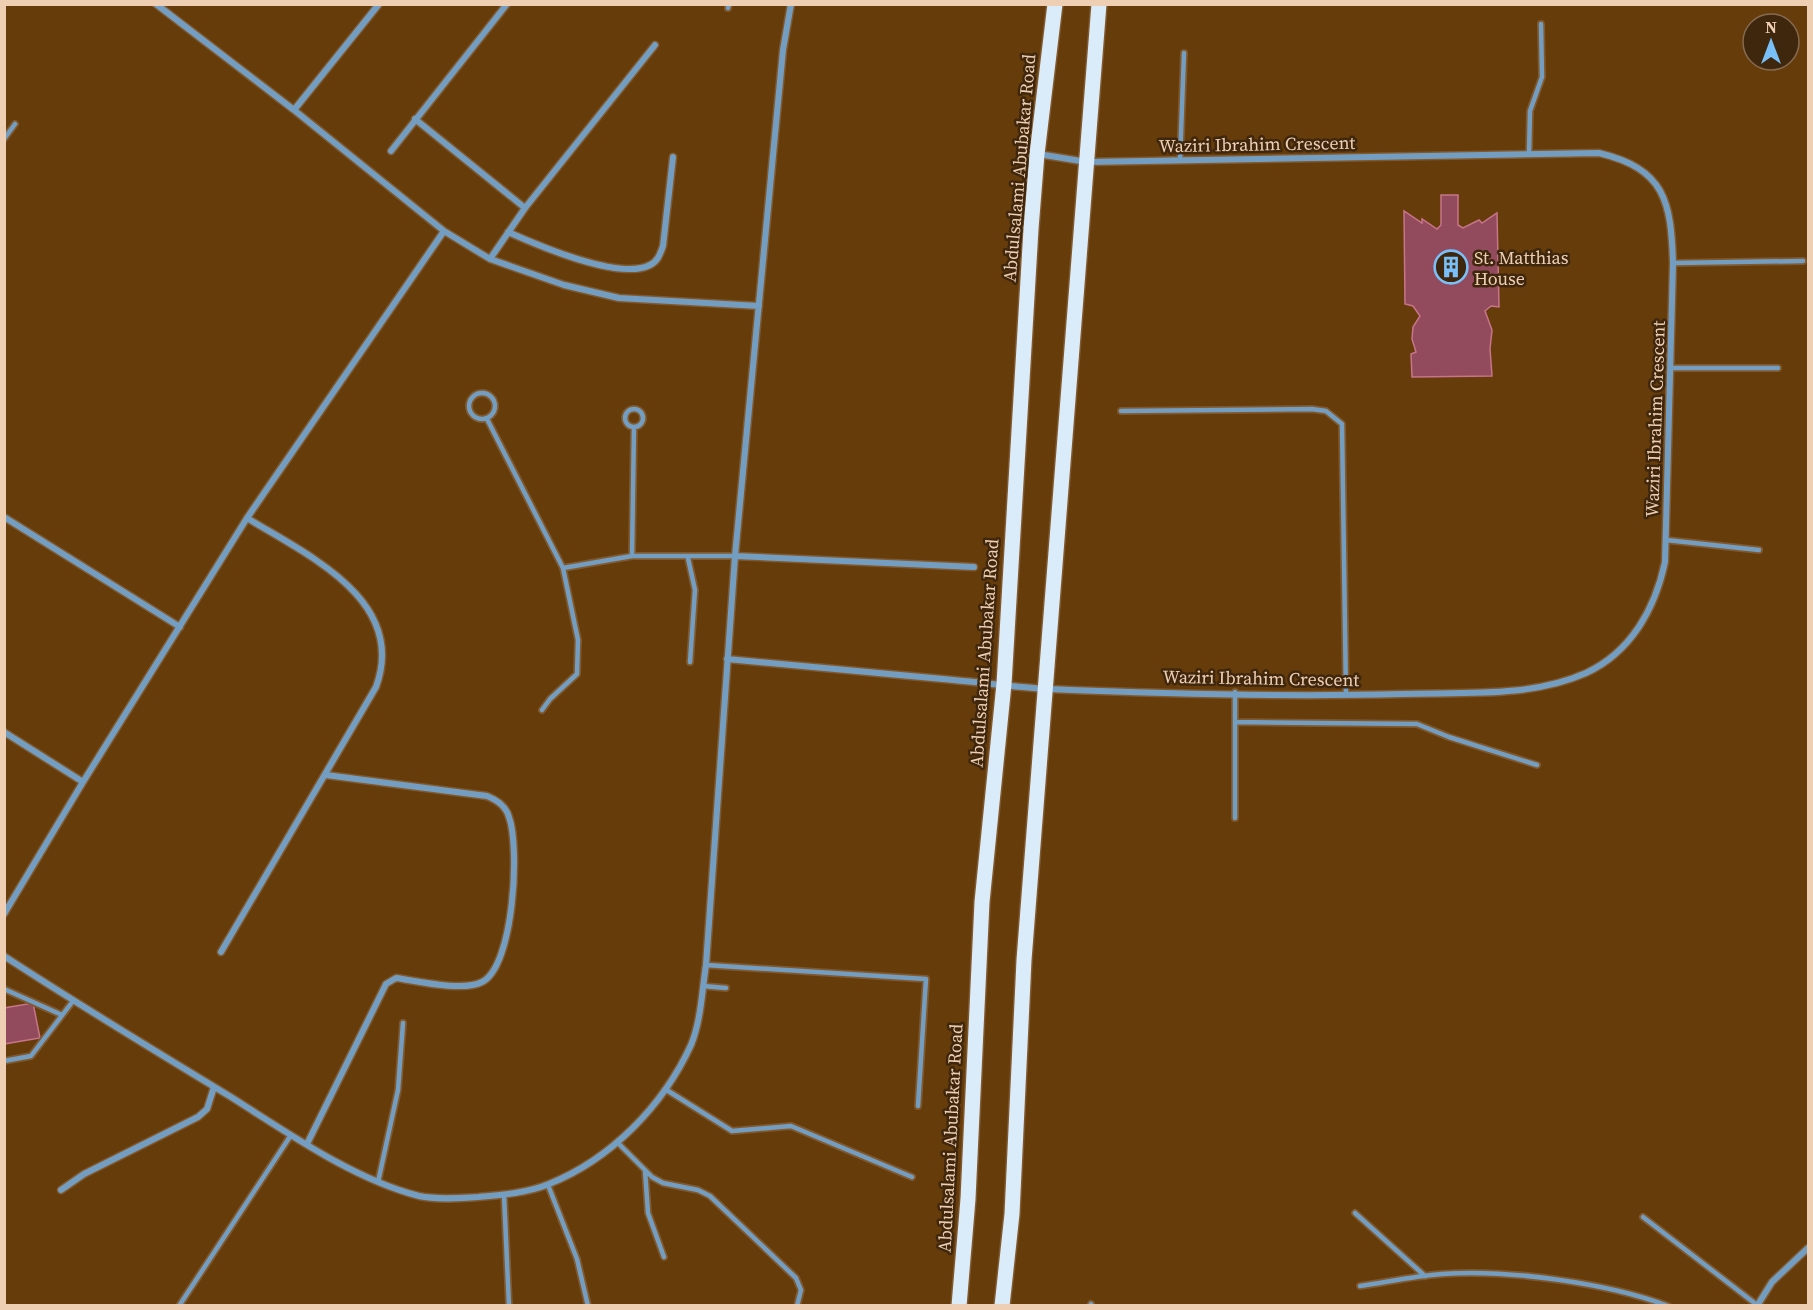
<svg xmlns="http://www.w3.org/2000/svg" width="1813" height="1310" font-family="'Source Serif 4',serif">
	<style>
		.building { fill: #924a5d; stroke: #c7758a; stroke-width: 1.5 }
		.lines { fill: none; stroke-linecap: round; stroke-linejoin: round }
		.lane-casing { stroke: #81592d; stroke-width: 8 }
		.street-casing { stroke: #81592d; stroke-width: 9 }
		.primary-casing { stroke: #81592d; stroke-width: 18 }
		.lane { stroke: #739ec2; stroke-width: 4.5 }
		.street { stroke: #739ec2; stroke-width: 6 }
		.primary { stroke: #daebfa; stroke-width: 15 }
		.labels { text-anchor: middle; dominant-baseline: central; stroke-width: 5; stroke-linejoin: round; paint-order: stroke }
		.street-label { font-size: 18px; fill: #efcfb3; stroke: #3f270e }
		.poi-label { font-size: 18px; fill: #efcfb3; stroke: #3f270e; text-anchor: start }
	</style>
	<rect width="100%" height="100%" fill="#663c0b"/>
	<path class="building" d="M1441 195H1458V225L1463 228 1479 220 1482 223 1497 213 1499 307 1491 306 1485 311 1492 330 1490 349 1492 376 1412 377 1411 354 1416 352 1412 339 1413 327 1420 316 1413 306 1405 304 1404 211 1422 223V219L1437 229 1441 225Z
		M33 1003 40 1038 4 1044V1008Z"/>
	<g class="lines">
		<g class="lane-casing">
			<path id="lane" d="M728 8 729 4
				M4 139 15 124
				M1529 154 1530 111 1542 77 1541 24
				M1180 160 1184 53
				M1673 263 1803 261
				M1672 368H1778
				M469 406a13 13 0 1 1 26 0a13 13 0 1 1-26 0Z
				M625 418a9 9 0 1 1 18 0a9 9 0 1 1-18 0Z
				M1121 411 1312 409 1326 411 1342 424 1346 695
				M487 419 563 568 578 640 577 674 550 699 542 710
				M1666 540 1759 550
				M632 556H735
				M688 558 695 590 690 662
				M563 568 632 556 634 427
				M1235 692V818
				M1235 722 1417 724 1449 737 1537 765
				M706 965 926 979 918 1106
				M703 986 726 988
				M4 989 62 1015
				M4 1061 31 1056 73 1001
				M665 1089 732 1131 791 1126 912 1177
				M618 1143 652 1177 663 1183 698 1190 710 1196 796 1278 801 1290 797 1306
				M645 1170 648 1213 664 1257
				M378 1182 398 1090 403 1023
				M548 1185 577 1259 588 1306
				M504 1195 509 1306
				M1355 1213 1425 1276
				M1643 1217 1757 1305
				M1360 1286C1387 1282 1415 1276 1442 1274 1506 1269 1608 1283 1668 1306
				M179 1306 291 1135
				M1090 1306 1091 1304"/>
		</g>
		<g class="street-casing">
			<path id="street" d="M156 4 294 110 444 231 490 259 564 285 619 298 759 306
				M294 110 379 4
				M415 119 525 208
				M391 151 507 4
				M508 232C537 245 620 281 650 265 658 261 660 254 663 246L673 157
				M490 259 525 208 655 45
				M4 517 180 627
				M735 556 974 567
				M727 659C799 666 871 672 943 679 978 682 1013 687 1048 689 1165 694 1284 697 1402 694 1461 692 1530 698 1586 673 1631 652 1655 609 1665 562L1673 263C1671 201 1665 169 1599 153L1087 162 1038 154
				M4 732 83 782
				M4 914 83 782 247 518 444 231
				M221 952 376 687C408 600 307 555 247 518
				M4 956C79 1005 155 1051 231 1097 288 1133 353 1179 419 1196 437 1200 459 1198 478 1197 501 1195 527 1193 549 1184 611 1159 663 1106 691 1045 701 1021 702 991 706 965L735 556 783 50 791 4
				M307 1144 386 984 396 978C417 981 463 992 482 982 514 966 520 847 509 817 506 806 497 800 487 796L326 775
				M61 1190 84 1174 198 1117 207 1109 214 1087
				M1757 1306 1772 1282 1808 1248"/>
		</g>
		<g class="primary-casing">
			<path id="primary" d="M959 1306 968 1199 982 902 1004 684 1031 229 1037 154 1055 4
				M1002 1306 1012 1214 1024 960 1099 4"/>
		</g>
		<use href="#lane" class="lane"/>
		<use href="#street" class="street"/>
		<use href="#primary" class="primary"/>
	</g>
	<defs>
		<g id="building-ring" transform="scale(1.725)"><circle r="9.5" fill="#3f270e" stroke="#79bff8" stroke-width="1.5"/><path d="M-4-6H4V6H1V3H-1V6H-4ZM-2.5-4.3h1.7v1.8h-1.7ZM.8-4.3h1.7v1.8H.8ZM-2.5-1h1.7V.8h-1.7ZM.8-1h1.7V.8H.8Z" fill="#79bff8"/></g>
	</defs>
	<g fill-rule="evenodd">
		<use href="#building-ring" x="1451" y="267"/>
	</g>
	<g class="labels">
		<g class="street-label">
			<text transform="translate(1257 144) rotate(-1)">Waziri Ibrahim Crescent</text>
			<text transform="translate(1019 168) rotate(-85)">Abdulsalami Abubakar Road</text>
			<text transform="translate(1655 419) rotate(-88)">Waziri Ibrahim Crescent</text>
			<text transform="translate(984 653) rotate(-86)">Abdulsalami Abubakar Road</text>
			<text transform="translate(1261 678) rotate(1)">Waziri Ibrahim Crescent</text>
			<text transform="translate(950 1138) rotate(-87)">Abdulsalami Abubakar Road</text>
		</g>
		<g class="poi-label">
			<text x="1474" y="257">St. Matthias<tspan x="1474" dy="21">House</tspan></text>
		</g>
	</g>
	<rect width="1813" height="1310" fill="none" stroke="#efcfb3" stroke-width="12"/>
	<g transform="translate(1771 42)"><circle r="28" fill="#3f270e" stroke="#856a50" stroke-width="1.5"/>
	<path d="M0-4.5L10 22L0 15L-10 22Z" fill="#79bff8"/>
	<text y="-9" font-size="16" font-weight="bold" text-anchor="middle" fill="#efcfb3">N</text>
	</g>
</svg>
